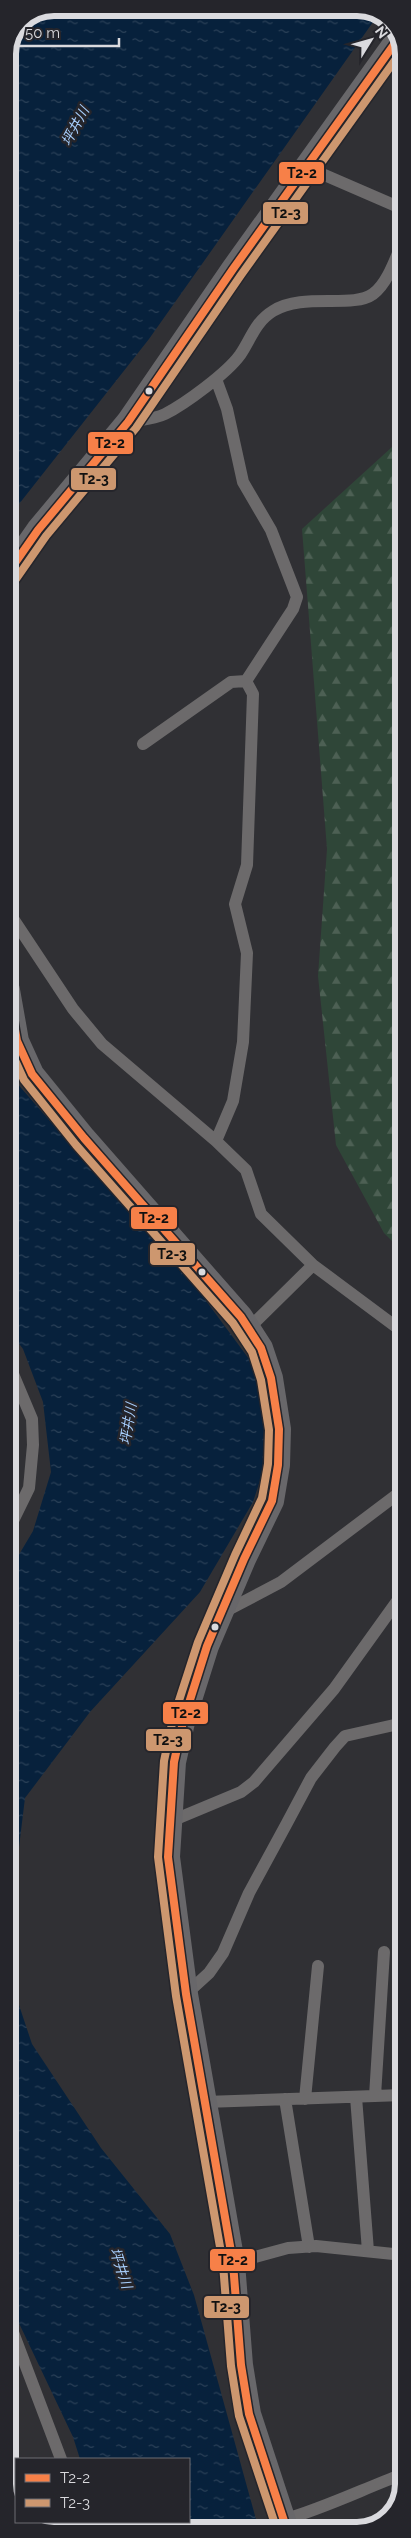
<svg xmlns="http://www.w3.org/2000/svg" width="411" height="2538" font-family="Raleway,'Noto Sans JP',sans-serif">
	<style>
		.forest { fill: url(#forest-firs) }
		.water { fill: url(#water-ripples) }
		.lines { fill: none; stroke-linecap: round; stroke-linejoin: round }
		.street { stroke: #6c6a6b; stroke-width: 12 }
		.highway { stroke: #68676a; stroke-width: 24 }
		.bus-1-casing { stroke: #25252b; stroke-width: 11 }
		.bus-2-casing { stroke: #25252b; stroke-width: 11 }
		.bus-1 { stroke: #f78048; stroke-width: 8 }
		.bus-2 { stroke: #cd976f; stroke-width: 8 }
		.bus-dot { fill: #dadade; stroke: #25252b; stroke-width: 2 }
		.labels { text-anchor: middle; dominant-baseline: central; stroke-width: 5; stroke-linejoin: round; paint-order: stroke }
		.water-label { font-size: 14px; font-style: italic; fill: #a5ccfa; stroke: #25252b }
		.rim { fill: none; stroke: #dadade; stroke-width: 6 }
		.line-badge { stroke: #25252b; stroke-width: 2 }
		.pale-badge-label { font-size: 14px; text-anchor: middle; font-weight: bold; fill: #111 }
	</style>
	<defs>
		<pattern id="forest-firs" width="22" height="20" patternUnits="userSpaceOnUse" patternTransform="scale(1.25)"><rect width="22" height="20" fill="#2f4638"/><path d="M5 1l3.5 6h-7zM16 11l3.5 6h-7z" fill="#4d6054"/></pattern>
		<pattern id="water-ripples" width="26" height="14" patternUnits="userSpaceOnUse" patternTransform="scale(1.25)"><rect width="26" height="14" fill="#07213c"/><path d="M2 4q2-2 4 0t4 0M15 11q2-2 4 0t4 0" fill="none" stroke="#2b4158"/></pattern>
	</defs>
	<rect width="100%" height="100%" fill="#303034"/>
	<path class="forest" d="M403 437V1252L384 1233 336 1145 318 976 327 849 302 529Z"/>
	<path class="water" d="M54 8H363L378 15 149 339 8 518V54L21 21Z
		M8 1073 201 1294 252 1363 271 1447 253 1502 200 1592 90 1712 25 1798 8 1937V1573L33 1531 51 1472 43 1402 23 1349 8 1329Z
		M8 1972 32 2044 101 2148 170 2234 194 2295 259 2530H100L98 2522H189V2459H80L73 2437 8 2300Z"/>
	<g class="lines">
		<path class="street" d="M306 167 403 209
			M216 379 227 409 243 482 271 530 297 597 293 609 246 681
			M128 422C140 420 155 419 165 414 185 404 227 373 240 355 251 339 255 322 273 311 303 292 352 309 373 294 388 283 396 257 403 241
			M143 744 231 682 246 681 253 694 247 865 235 904 247 953 243 1042 233 1101 216 1141
			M8 911 73 1009 102 1044 216 1141 246 1170 261 1214 313 1265 403 1332
			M248 1329 313 1265
			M8 1362 32 1419 33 1445 29 1488 8 1531
			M8 1397 21 1393
			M224 1612 281 1582 403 1490
			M403 1655V1658
			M169 1822 241 1792 254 1782 334 1689 403 1593
			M186 1994 209 1973 223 1953 249 1893 287 1823 311 1778 335 1747 345 1736 403 1723
			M375 2096 384 1952
			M356 2097 368 2251
			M285 2099 309 2247
			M305 2099 318 1966
			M205 2102 403 2095
			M233 2263 288 2248 316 2246 403 2255
			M8 2319 61 2459
			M283 2520C325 2508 363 2489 403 2474
			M79 2522 81 2530"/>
		<path class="highway" d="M8 573 38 530 128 422 233 269 398 39
			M8 990 17 1041 32 1074 84 1138 241 1317 261 1348 271 1378 279 1429 278 1465 272 1501 244 1559 207 1646 183 1722 174 1762 168 1857 186 1994 233 2263 241 2365 249 2414 287 2530"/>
		<g class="bus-1-casing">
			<path id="bus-1" d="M8 573 38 530 128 422 233 269 398 39
				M8 990 17 1041 32 1074 84 1138 241 1317 261 1348 271 1378 279 1429 278 1465 272 1501 244 1559 207 1646 183 1722 174 1762 168 1857 186 1994 233 2263 241 2365 249 2414 287 2530"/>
		</g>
		<g class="bus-2-casing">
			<path id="bus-2" d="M16 579 46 536 136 428 241 275 403 49
				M8 1045 24 1080 76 1145 233 1323 252 1352 261 1380 269 1430 268 1464 262 1498 235 1555 198 1642 173 1719 164 1761 158 1857 176 1996 223 2264 231 2366 239 2416 277 2530"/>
		</g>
		<use href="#bus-1" class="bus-1"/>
		<use href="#bus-2" class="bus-2"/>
	</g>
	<g class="bus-dot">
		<circle cx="149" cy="391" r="4.5"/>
		<circle cx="202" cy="1272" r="4.5"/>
		<circle cx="215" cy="1627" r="4.5"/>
	</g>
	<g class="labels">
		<g class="water-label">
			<text transform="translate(75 126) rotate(-62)">坪井川</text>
			<text transform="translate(128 1424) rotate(-81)">坪井川</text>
			<text transform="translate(121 2268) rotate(72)">坪井川</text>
		</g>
	</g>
	<path d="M0 0H411V2538H0ZM54 16H357A38 38 0 0 1 395 54V2484A38 38 0 0 1 357 2522H54A38 38 0 0 1 16 2484V54A38 38 0 0 1 54 16Z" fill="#25252b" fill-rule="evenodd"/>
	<path class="rim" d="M54 16H357A38 38 0 0 1 395 54V2484A38 38 0 0 1 357 2522H54A38 38 0 0 1 16 2484V54A38 38 0 0 1 54 16Z"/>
	<g class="line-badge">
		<rect x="278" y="161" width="47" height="24" rx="5" fill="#f78048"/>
		<rect x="262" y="201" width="47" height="24" rx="5" fill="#cd976f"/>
		<rect x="87" y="431" width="47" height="24" rx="5" fill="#f78048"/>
		<rect x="70" y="467" width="47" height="24" rx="5" fill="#cd976f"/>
		<rect x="130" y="1206" width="48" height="24" rx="5" fill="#f78048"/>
		<rect x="149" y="1242" width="47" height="24" rx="5" fill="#cd976f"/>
		<rect x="162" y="1701" width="47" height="24" rx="5" fill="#f78048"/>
		<rect x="145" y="1728" width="47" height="24" rx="5" fill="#cd976f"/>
		<rect x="209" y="2248" width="47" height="24" rx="5" fill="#f78048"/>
		<rect x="203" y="2295" width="47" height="24" rx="5" fill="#cd976f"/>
	</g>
	<g class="pale-badge-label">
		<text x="302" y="178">T2-2</text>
		<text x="286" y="218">T2-3</text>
		<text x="110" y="448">T2-2</text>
		<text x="94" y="484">T2-3</text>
		<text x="154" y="1223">T2-2</text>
		<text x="172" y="1259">T2-3</text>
		<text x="186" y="1718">T2-2</text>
		<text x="168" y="1745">T2-3</text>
		<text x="233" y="2265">T2-2</text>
		<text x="226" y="2312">T2-3</text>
	</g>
	<rect x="15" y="2458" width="175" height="65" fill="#25252b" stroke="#6d6d73"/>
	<rect x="25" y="2474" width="25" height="8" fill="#f78048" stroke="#6d6d73"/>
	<text x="60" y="2483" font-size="15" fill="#dadade">T2-2</text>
	<rect x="25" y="2499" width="25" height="8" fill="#cd976f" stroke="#6d6d73"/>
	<text x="60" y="2508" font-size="15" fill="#dadade">T2-3</text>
	<g transform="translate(371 40) rotate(53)" stroke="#25252b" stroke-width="4" paint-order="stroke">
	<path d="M0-4L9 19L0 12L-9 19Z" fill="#dadade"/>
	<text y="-8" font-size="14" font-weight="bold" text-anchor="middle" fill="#dadade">N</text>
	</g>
	<path d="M18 38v8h101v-8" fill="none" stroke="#dadade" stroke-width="2.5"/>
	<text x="25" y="38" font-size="15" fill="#dadade" stroke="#25252b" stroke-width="4" paint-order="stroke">50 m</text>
</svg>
